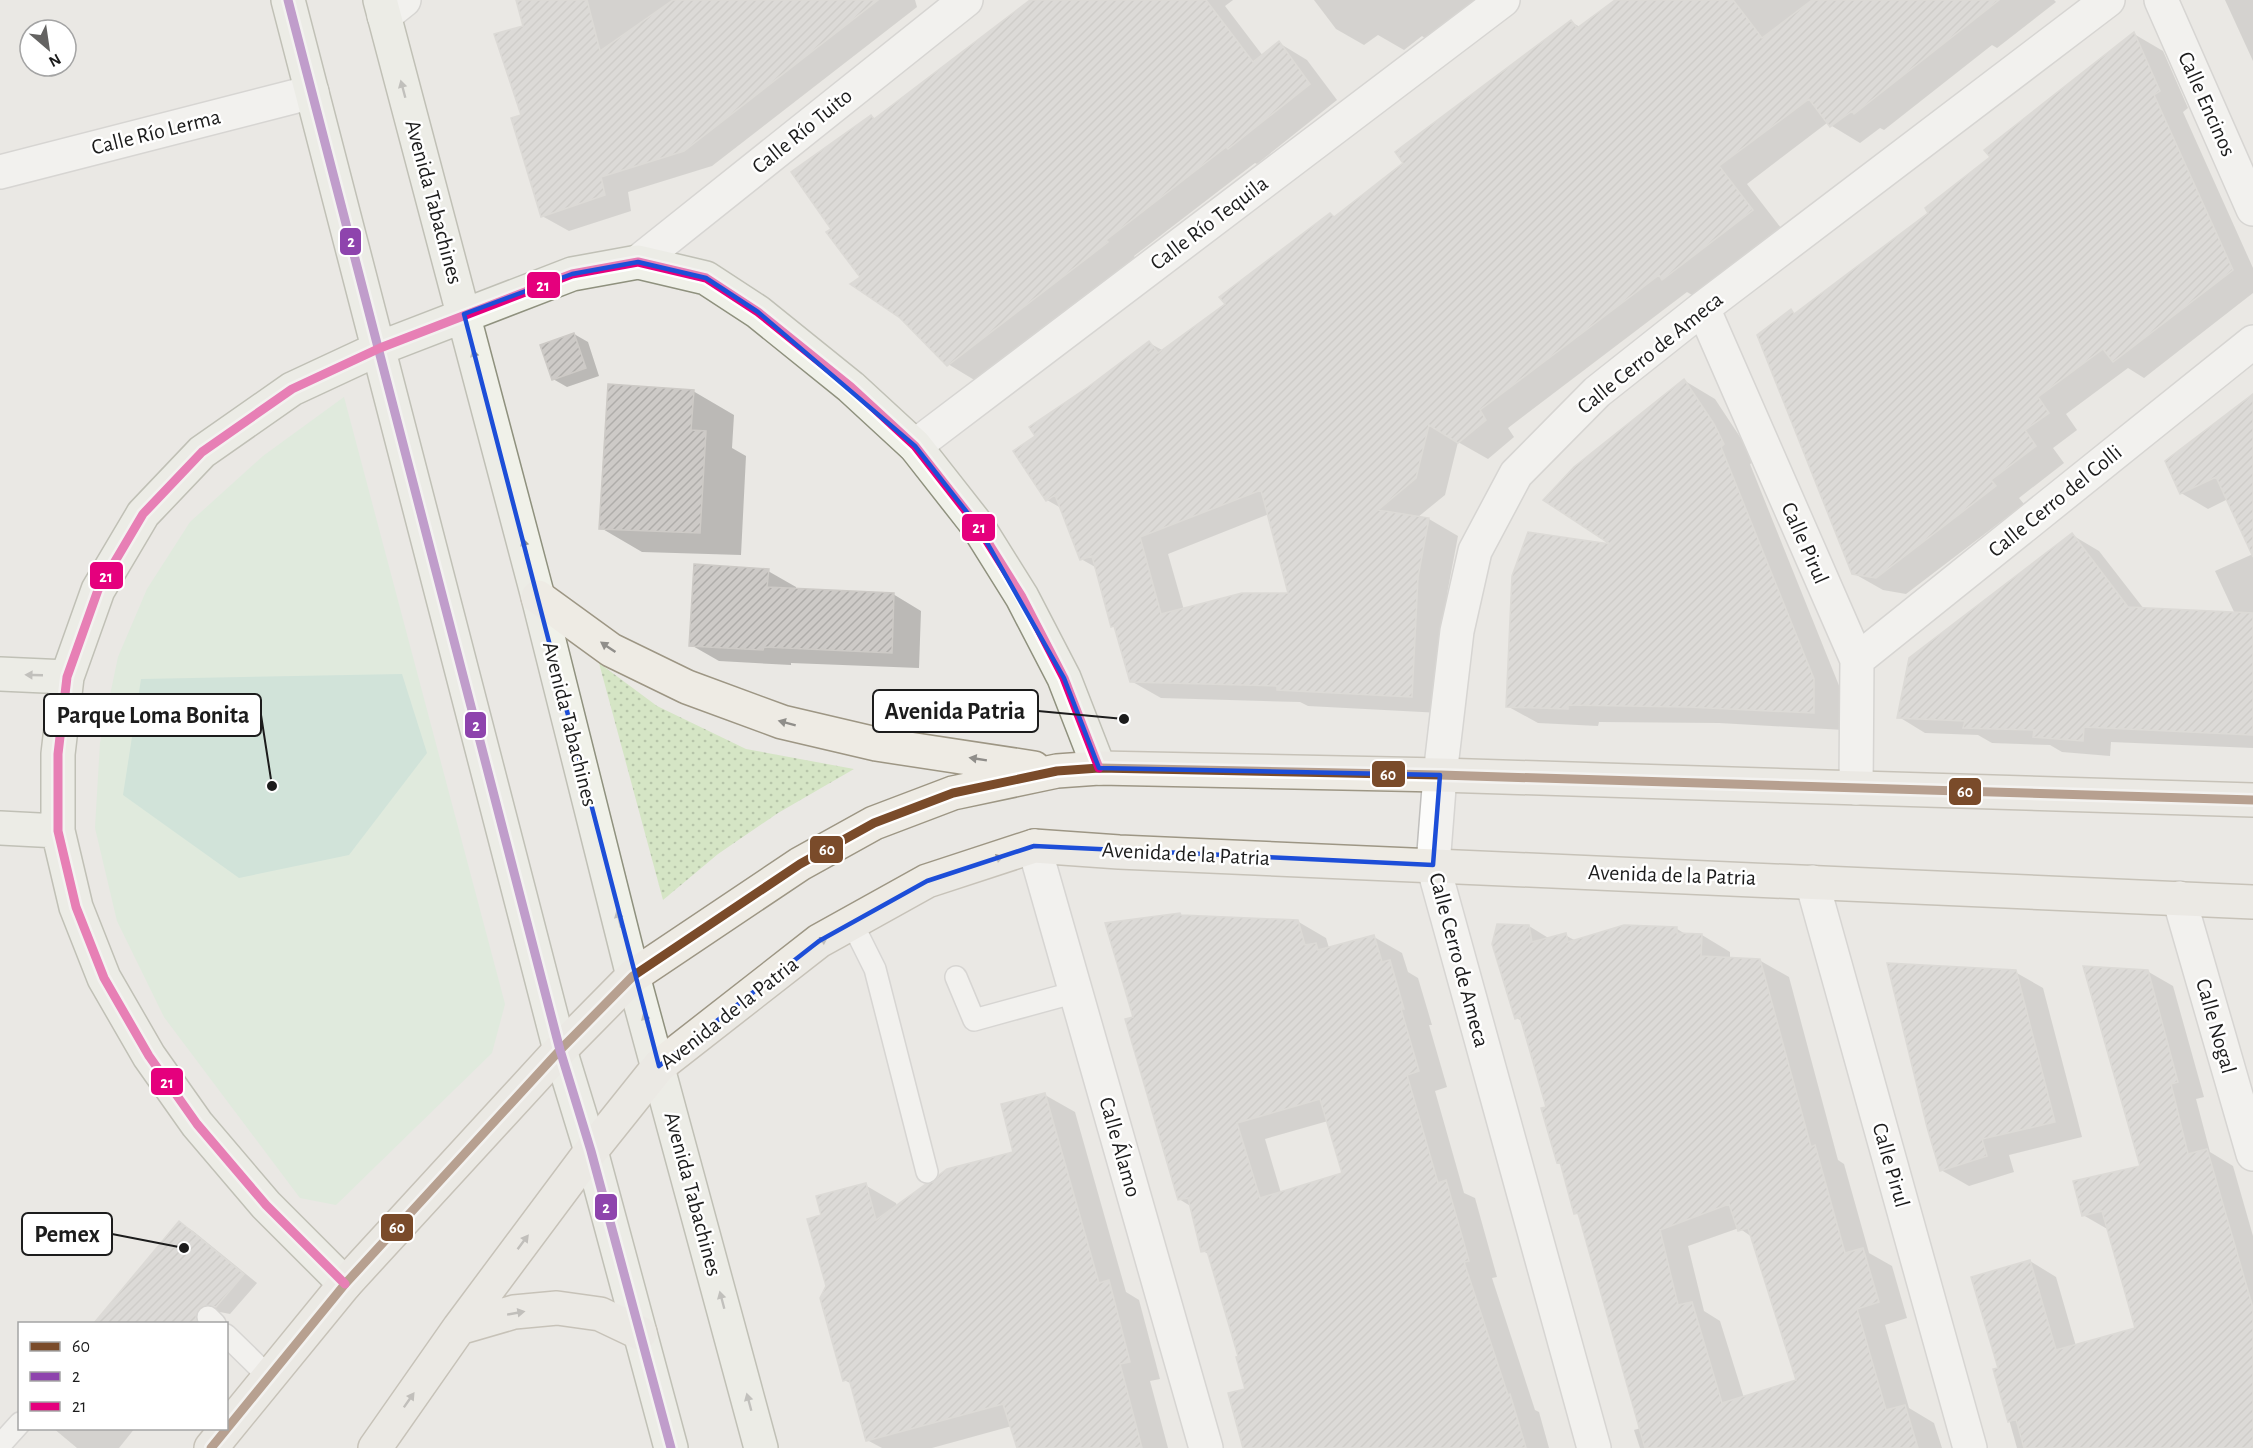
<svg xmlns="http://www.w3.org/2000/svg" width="2253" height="1448" font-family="'Alegreya Sans',sans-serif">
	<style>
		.park { fill: #d4eed5 }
		.garden { fill: url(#garden-dots) }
		.pitch { fill: #b4ddcd }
		.shadow { fill: #0003; fill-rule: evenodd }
		.building { fill: url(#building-hatch); stroke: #cdcac6; stroke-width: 1.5; fill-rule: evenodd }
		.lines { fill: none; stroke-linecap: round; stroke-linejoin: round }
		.lane-casing { stroke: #c0bfbd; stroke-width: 24 }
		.street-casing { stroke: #c0bfbd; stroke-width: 36 }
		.secondary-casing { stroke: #8f917e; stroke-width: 36 }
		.primary-casing { stroke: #9d9684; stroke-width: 36 }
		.lane { stroke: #fcfcfb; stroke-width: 21 }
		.street { stroke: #fcfcfb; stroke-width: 33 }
		.secondary { stroke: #f0f1e9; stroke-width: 33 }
		.primary { stroke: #eeebe4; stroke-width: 33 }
		.bus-1-casing { stroke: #fff; stroke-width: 14 }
		.bus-2-casing { stroke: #fff; stroke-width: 14 }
		.bus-3-casing { stroke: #fff; stroke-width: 14 }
		.bus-1 { stroke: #7a4b2a; stroke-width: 9 }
		.bus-2 { stroke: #8e44ad; stroke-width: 9 }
		.bus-3 { stroke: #e5007d; stroke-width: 9 }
		.oneway { fill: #91918d }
		.oneway2 { fill: #908e8a }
		.marked { fill: none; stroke: #1d4ed8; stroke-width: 4.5; stroke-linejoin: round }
		.labels { text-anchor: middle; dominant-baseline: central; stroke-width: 5; stroke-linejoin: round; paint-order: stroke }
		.street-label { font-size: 22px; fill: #1c1c1c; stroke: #fff }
		.leader { fill: none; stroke: #1c1c1c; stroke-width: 2 }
		.callout-dot { fill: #1c1c1c; stroke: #fff; stroke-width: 2 }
		.callout { fill: #fff; stroke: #1c1c1c; stroke-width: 2 }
		.callout-label { font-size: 24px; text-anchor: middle; font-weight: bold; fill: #1c1c1c }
		.line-badge { stroke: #fff; stroke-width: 2 }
		.badge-label { font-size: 16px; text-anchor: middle; font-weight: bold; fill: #fff }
	</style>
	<defs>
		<pattern id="garden-dots" width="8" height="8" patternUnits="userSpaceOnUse" patternTransform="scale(1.5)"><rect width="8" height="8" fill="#d5e5c5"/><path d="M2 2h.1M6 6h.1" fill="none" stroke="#b6c4a9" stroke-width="1.8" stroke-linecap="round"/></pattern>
		<pattern id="building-hatch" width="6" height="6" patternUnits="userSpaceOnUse" patternTransform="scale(1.5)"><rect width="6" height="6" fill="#cdcac7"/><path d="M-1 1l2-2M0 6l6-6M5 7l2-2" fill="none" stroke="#afadaa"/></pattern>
	</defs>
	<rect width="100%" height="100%" fill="#eae8e4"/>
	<path class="park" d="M344 397 505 1004 492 1053 336 1205 300 1198 164 1017 117 921 95 828 100 743 118 657 147 589 190 522 263 456Z"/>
	<path class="garden" d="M599 663 657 706 746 749 854 769 778 813 718 854 663 900Z"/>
	<path class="pitch" d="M402 674 427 753 349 855 239 878 123 795 141 679Z"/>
	<path class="shadow" d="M517 0H915L917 7 712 166 628 192 631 211 569 231 542 216 522 116 525 27Z
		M1032 0H1233L1225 6 1263 56 1279 43 1307 60 1337 100 1257 164 1255 163 1134 256 1136 259 976 381 948 364 863 277 833 229 871 117 876 120Z
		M1314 0H1479L1427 40 1422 36 1404 50 1378 35 1364 45 1336 29Z
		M1622 0H2054L2056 2 1997 48 1992 45 1884 130 1880 128 1860 143 1827 123 1747 184 1781 228 1692 295 1687 292 1508 428 1514 437 1488 459 1458 442 1445 495 1418 517 1429 519 1458 536 1447 594 1441 713 1308 706 1300 702 1161 698 1131 681 1116 628 1112 626 1097 568 1081 559 1061 508 1047 500 1037 436 1089 389 1149 343 1164 351 1227 304 1330 214 1336 218 1405 163 1571 22 1580 27ZM1269 514 1290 595 1184 610 1168 554Z
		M2225 0H2253V61Z
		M2134 34 2163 51 2188 108 2183 112 2253 268V293L2144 378 2128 368 2066 414 2077 430 2053 448 2064 463 2019 498 2024 504 1906 594 1883 590 1853 573 1791 311 1796 314 1931 213Z
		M574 334 588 342 599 376 567 387 553 379Z
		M1685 381 1715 399 1744 443 1754 462 1750 464 1844 698V730L1719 723 1599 722 1598 726 1538 723 1507 706 1616 547Z
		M693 391 734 415 732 448 746 456 741 555 642 552 601 528Z
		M2253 396V553L2228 499 2208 509 2181 493Z
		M2072 535 2099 551 2144 609 2235 614 2215 571 2253 554V748L2111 742 2110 756 2062 752 2050 745 1992 743 1978 735 1925 733 1899 717Z
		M768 571 796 587V590L893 594 921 611 919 668 791 663V665L719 661 691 645Z
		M1180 914 1184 917 1297 921 1326 938 1329 948 1374 937 1402 953 1408 972 1418 978 1432 1025H1429L1447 1087 1435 1091 1464 1193 1475 1198 1497 1277 1492 1278 1535 1410 1539 1412 1549 1448H1256L1240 1357 1210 1255 1203 1251 1192 1207 1179 1199 1134 1018ZM1328 1121 1344 1174 1281 1193 1265 1139Z
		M1529 926 1550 939 1565 935 1576 941 1677 929 1687 935H1702L1730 952V959L1759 960 1789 977 1838 1160 1844 1164 1869 1253 1892 1266 1907 1318 1885 1325 1909 1408 1934 1423 1942 1448H1640L1634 1430 1641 1428 1580 1216 1576 1213 1562 1164 1558 1162 1547 1108 1522 1021 1516 1018ZM1739 1228 1752 1237 1798 1381 1744 1398 1720 1321 1704 1311 1688 1246Z
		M2147 971 2173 986 2204 1097 2196 1099 2210 1152 2233 1166 2253 1236V1448H2017L1995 1370 2000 1369 2030 1261 2056 1277 2076 1346 2137 1329 2109 1230 2083 1215 2142 1167Z
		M2015 972 2043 988 2082 1137 2009 1155 2014 1172 1969 1186 1941 1170Z
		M1045 1095 1075 1112 1126 1292 1139 1300 1160 1379 1150 1381 1168 1448H1018L1012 1426 932 1448H882L867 1440 852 1384 844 1380 827 1286 823 1216 865 1185 896 1203 897 1207 1015 1154Z
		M180 1223 193 1231 257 1283 230 1314 220 1312 212 1316 210 1324H96Z
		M53 1428H135L119 1448H77Z"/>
	<path class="building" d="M516 0H587L600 51 673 0H878L684 151 601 177 605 195 541 217 511 118 521 115 494 34 523 26Z
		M1030 0H1206L1253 62 1279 41 1310 84 1228 149 1226 147 1106 240 1108 242 947 366 900 318 850 284 860 277 826 232 831 229 791 172 871 115 874 119Z
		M1615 0H1733L1762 38 1812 0H1999L1854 114 1852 111 1830 127 1809 99 1719 166 1753 210 1662 280 1659 275 1480 410 1486 420 1458 443 1429 425 1416 478 1378 510 1429 518 1418 577 1412 697 1277 690V686L1130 682 1114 626 1111 627 1092 556 1080 560 1055 495 1046 501 1013 451 1035 436 1029 427 1088 387 1149 341 1158 353 1225 304 1219 297 1330 213 1334 217 1403 163 1395 152 1571 20 1577 28ZM1261 490 1288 593H1242L1161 614 1140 537Z
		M2134 32 2160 91 2154 95 2233 270 2113 362 2103 349 2038 397 2049 413 2025 430 2036 446 1991 480 1996 486 1876 578 1852 574 1757 335 1791 309 1794 314 1928 213 1925 208 1990 157 1984 150Z
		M574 333 586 368 552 380 540 345Z
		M1684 379 1714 424 1724 444 1721 447 1814 679V713L1688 707 1568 705V709L1506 707 1512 576 1528 532 1610 544 1543 500 1574 467Z
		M608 384 694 390 691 430 706 431 700 533 599 529Z
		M2253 394V557L2216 477 2180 494 2165 461Z
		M2072 533 2128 607 2253 613V735L2084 727 2083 741 2033 737 2034 730 1963 728 1965 721 1897 718 1909 658Z
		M694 564 769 569 767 587 894 593 892 653 764 647 763 650 689 646Z
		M1180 913 1181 915 1298 920 1305 945 1316 943 1318 950 1374 935 1382 962 1390 960 1404 1009H1401L1419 1071 1407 1075 1438 1183 1446 1180 1469 1261 1464 1262 1508 1395 1510 1394 1526 1448H1243L1228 1393 1245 1389 1236 1357 1238 1356 1207 1251 1201 1252 1188 1198 1178 1200 1125 1019 1133 1017 1105 923ZM1320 1099 1342 1173 1260 1198 1237 1123Z
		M1497 924 1529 925 1532 942 1566 933 1568 942 1624 925 1677 927V933L1702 934 1701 956 1760 959 1811 1147 1815 1145 1845 1253 1863 1248 1879 1302 1857 1309 1886 1410 1905 1405 1918 1448H1645L1578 1213 1574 1214 1560 1162 1557 1163 1541 1108 1546 1107 1520 1017 1515 1019 1492 944ZM1729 1204 1738 1231 1748 1228 1796 1380 1722 1403 1692 1302 1678 1305 1660 1230Z
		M1887 963 2016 970 2055 1122 1982 1139 1987 1156 1940 1171 1927 1127Z
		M2083 966 2148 970 2178 1082 2171 1084 2188 1154 2207 1149 2253 1308V1448H2024L2016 1419 2008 1422 1993 1369 1998 1368 1971 1277 2030 1260 2056 1350 2135 1328 2102 1211 2082 1216 2073 1181 2140 1166Z
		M1045 1093 1099 1283 1109 1280 1130 1362 1120 1364 1142 1448H1017L1003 1404 866 1441 849 1379 843 1381 820 1298 826 1286 807 1219 821 1215 816 1196 866 1183 876 1220 926 1184 935 1181 939 1175 947 1169 1013 1152 1001 1104Z
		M179 1221 244 1274 216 1307 205 1305 199 1308 196 1314 197 1323H94Z"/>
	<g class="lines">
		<g class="lane-casing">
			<path id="lane" d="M852 923 875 969 927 1172
				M956 977 974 1020 1076 992
				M208 1317 215 1324
				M226 1335 269 1377
				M0 1445 20 1423"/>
		</g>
		<g class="street-casing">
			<path id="street" d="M2161 0 2253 209
				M384 16 404 0
				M0 172 312 92
				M638 262 966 0
				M1703 308 1857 660 1856 788
				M915 446 1503 0
				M1857 660 2253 342
				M1034 846 1206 1448
				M1812 882 1970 1448
				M2179 898 2253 1154
				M1594 1448 1433 865 1440 775 1457 631 1475 551 1516 474 1597 392 1703 308 2108 0"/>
		</g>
		<g class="secondary-casing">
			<path id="secondary" d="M288 0 560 1050 591 1151 671 1448
				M380 0 538 597 633 976 761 1448
				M0 674 67 677
				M0 828 58 831
				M345 1284 266 1205 197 1124 149 1056 104 978 76 907 58 831V754L67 677 98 590 143 514 202 452 292 389 380 348 572 274 638 262 706 278 758 312 851 387 915 446 977 525 1022 597 1064 678 1099 768"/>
		</g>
		<g class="primary-casing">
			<path id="primary" d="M538 597 611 650 687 687 782 722 876 744 1034 768
				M459 1328 514 1312 557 1308 600 1314 640 1333
				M211 1448 345 1284 560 1050 633 976 800 864 874 823 953 793 1057 771 1099 768 1440 775 2253 800
				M375 1448 459 1328 591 1151 659 1066 819 941 927 881 1034 846 1119 852 2253 902"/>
		</g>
		<use href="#lane" class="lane"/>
		<use href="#street" class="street"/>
		<use href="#secondary" class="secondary"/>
		<use href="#primary" class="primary"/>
		<g class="bus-1-casing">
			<path id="bus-1" d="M211 1448 345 1284 560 1050 633 976 800 864 874 823 953 793 1057 771 1099 768 1440 775 2253 800"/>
		</g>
		<g class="bus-2-casing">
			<path id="bus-2" d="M288 0 560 1050 591 1151 671 1448"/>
		</g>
		<g class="bus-3-casing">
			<path id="bus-3" d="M345 1284 266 1205 197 1124 149 1056 104 978 76 907 58 831V754L67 677 98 590 143 514 202 452 292 389 380 348 572 274 638 262 706 278 758 312 851 387 915 446 977 525 1022 597 1064 678 1099 768"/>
		</g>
		<use href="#bus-1" class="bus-1"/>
		<use href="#bus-2" class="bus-2"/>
		<use href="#bus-3" class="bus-3"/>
	</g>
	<defs><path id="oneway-solid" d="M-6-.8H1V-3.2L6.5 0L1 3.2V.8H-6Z" transform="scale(1.5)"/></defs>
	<g class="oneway">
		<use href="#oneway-solid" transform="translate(403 89) rotate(-105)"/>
		<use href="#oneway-solid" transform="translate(475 358) rotate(-105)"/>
		<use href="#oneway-solid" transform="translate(525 547) rotate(-105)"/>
		<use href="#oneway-solid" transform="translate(34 675) rotate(-178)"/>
		<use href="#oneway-solid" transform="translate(619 919) rotate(-104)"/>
		<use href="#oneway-solid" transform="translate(646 1021) rotate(-106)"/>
		<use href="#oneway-solid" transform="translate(722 1300) rotate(-105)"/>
		<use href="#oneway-solid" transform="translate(749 1402) rotate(-105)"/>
	</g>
	<g class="oneway2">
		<use href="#oneway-solid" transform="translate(608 647) rotate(-146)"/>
		<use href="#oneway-solid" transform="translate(787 723) rotate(-165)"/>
		<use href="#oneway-solid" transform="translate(978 759) rotate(-171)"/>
		<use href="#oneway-solid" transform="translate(995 859) rotate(-18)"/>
		<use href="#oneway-solid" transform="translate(820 942) rotate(-33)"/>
		<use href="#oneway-solid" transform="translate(523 1242) rotate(-53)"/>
		<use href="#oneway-solid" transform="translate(516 1313) rotate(-10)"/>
		<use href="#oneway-solid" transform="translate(409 1400) rotate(-55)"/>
	</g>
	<path d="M0 0H2253V1448H0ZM638 262 706 278 758 312 915 446 977 525 1064 678 1099 768 1440 775 1433 865 1034 846 927 881 819 941 659 1066 464 314 572 274Z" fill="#eae8e4" fill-opacity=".55" fill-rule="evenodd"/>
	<path class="marked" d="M638 262 706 278 758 312 915 446 977 525 1064 678 1099 768 1440 775 1433 865 1034 846 927 881 819 941 659 1066 464 314 572 274Z"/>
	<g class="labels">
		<g class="street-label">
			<text transform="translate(2207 104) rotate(66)">Calle Encinos</text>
			<text transform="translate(802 131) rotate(-39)">Calle Río Tuito</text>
			<text transform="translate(156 132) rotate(-14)">Calle Río Lerma</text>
			<text transform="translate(434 202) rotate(75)">Avenida Tabachines</text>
			<text transform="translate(1209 223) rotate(-37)">Calle Río Tequila</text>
			<text transform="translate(1650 353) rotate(-39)">Calle Cerro de Ameca</text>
			<text transform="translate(2055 501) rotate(-39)">Calle Cerro del Colli</text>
			<text transform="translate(1805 543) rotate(66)">Calle Pirul</text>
			<text transform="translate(570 724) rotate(76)">Avenida Tabachines</text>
			<text transform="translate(1186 854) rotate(3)">Avenida de la Patria</text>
			<text transform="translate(1672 875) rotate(2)">Avenida de la Patria</text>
			<text transform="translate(1459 960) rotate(75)">Calle Cerro de Ameca</text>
			<text transform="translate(729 1013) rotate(-38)">Avenida de la Patria</text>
			<text transform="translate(2216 1026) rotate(74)">Calle Nogal</text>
			<text transform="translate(1120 1147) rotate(74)">Calle Álamo</text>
			<text transform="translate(1891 1165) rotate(74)">Calle Pirul</text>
			<text transform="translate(693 1194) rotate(75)">Avenida Tabachines</text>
		</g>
	</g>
	<path class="leader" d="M1124 719L1038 711M272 786L261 715M184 1248L112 1234"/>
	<g class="callout-dot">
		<circle cx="1124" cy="719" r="6"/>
		<circle cx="272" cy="786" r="6"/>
		<circle cx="184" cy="1248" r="6"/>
	</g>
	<g class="callout">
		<rect x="873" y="690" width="165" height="42" rx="6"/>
		<rect x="44" y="694" width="217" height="42" rx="6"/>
		<rect x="22" y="1213" width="90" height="42" rx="6"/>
	</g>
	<g class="callout-label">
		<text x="955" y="719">Avenida Patria</text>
		<text x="153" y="723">Parque Loma Bonita</text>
		<text x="67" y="1242">Pemex</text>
	</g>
	<g class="line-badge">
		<rect x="339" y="227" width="23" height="29" rx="6" fill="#8e44ad"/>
		<rect x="526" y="271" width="35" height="28" rx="6" fill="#e5007d"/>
		<rect x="961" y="513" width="35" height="29" rx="6" fill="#e5007d"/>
		<rect x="89" y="561" width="35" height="29" rx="6" fill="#e5007d"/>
		<rect x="464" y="711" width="23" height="28" rx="6" fill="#8e44ad"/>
		<rect x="1371" y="760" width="35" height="28" rx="6" fill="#7a4b2a"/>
		<rect x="1948" y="777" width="34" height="29" rx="6" fill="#7a4b2a"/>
		<rect x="809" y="835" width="35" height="29" rx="6" fill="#7a4b2a"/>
		<rect x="150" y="1067" width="34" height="29" rx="6" fill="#e5007d"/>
		<rect x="594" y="1193" width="24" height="28" rx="6" fill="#8e44ad"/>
		<rect x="380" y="1213" width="34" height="29" rx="6" fill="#7a4b2a"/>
	</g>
	<g class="badge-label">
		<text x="351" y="247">2</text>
		<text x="543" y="291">21</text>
		<text x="979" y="533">21</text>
		<text x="106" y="582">21</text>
		<text x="476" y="731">2</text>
		<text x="1388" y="780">60</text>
		<text x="1965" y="797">60</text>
		<text x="827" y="855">60</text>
		<text x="167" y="1088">21</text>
		<text x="606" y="1213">2</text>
		<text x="397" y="1233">60</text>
	</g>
	<rect x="18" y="1322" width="210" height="108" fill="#ffffff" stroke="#a4a4a4" stroke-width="1.5"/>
	<rect x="30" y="1342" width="30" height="9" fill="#7a4b2a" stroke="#a4a4a4" stroke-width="1.5"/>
	<text x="72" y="1352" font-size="18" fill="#1c1c1c">60</text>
	<rect x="30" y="1372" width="30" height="9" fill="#8e44ad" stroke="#a4a4a4" stroke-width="1.5"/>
	<text x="72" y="1382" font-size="18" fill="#1c1c1c">2</text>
	<rect x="30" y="1402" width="30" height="9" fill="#e5007d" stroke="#a4a4a4" stroke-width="1.5"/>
	<text x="72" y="1412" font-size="18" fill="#1c1c1c">21</text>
	<g transform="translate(48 48) rotate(151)"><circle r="28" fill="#ffffff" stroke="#a4a4a4" stroke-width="1.5"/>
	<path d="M0-4.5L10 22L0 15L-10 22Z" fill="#646362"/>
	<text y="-9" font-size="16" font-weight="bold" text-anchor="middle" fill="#1c1c1c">N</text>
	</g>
</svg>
